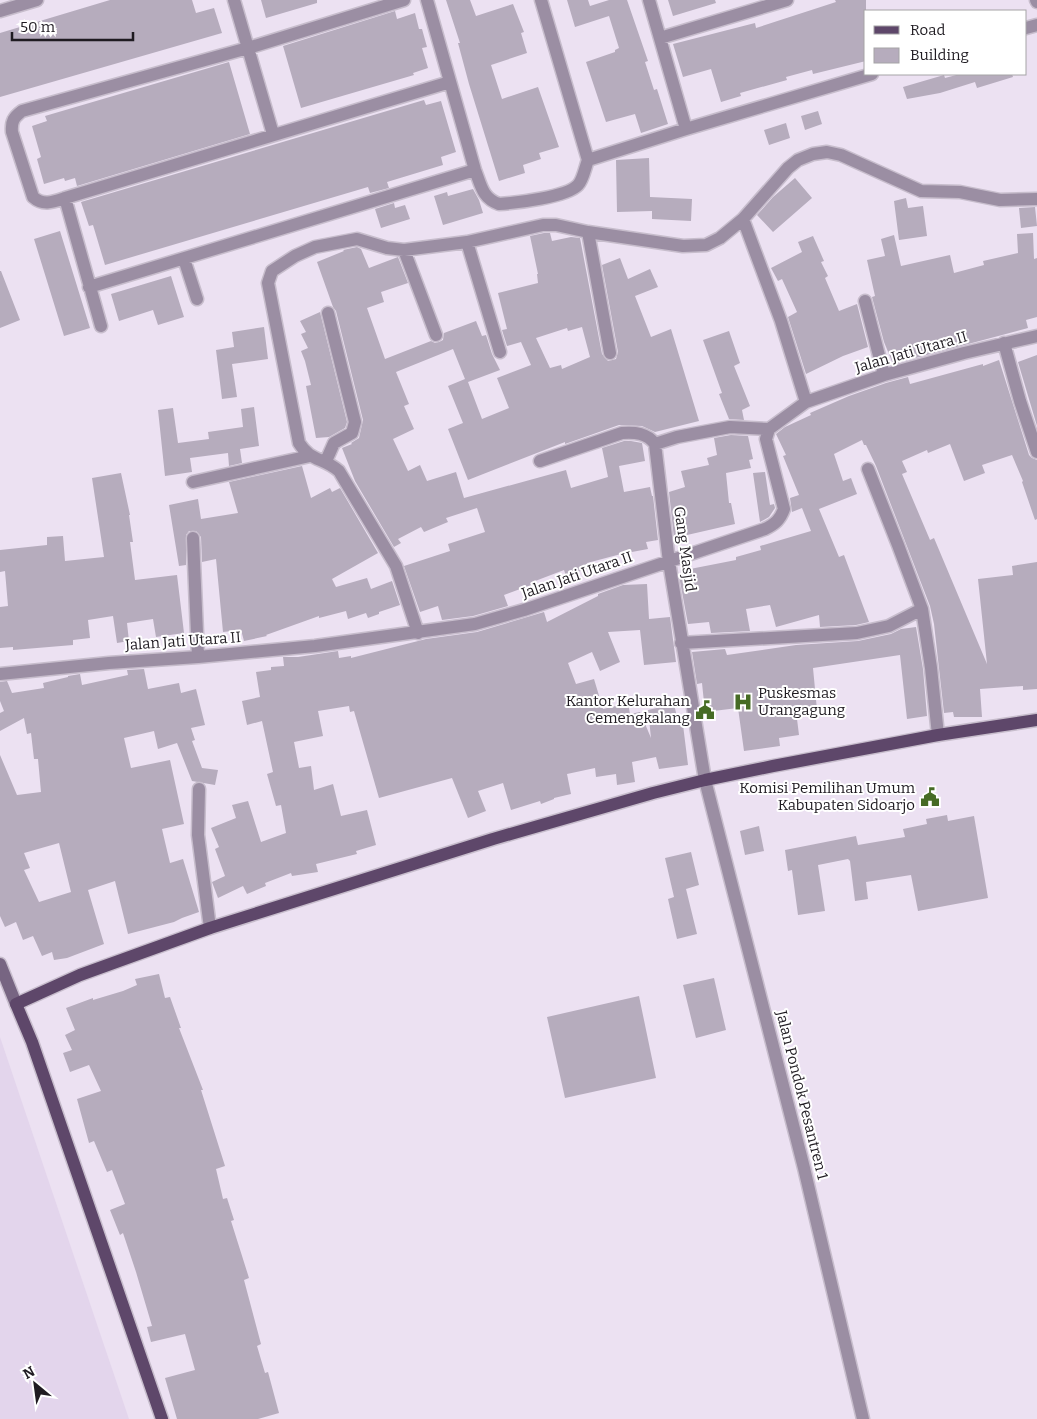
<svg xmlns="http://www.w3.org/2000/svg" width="1037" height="1419" font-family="Bitter,serif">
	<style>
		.built { fill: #e3d5ec }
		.building { fill: #b6acbd; fill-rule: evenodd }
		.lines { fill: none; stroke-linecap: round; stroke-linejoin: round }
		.minor-casing { stroke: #c7bdcc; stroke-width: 15 }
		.secondary-casing { stroke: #c7bdcc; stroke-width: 15 }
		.primary-casing { stroke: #c7bdcc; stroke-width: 15 }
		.minor { stroke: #9b8ea3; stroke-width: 12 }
		.secondary { stroke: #776582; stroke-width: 12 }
		.primary { stroke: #5e476a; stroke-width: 12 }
		.labels { text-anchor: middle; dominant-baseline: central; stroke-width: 4; stroke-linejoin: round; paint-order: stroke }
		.street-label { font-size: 15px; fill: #1f1b21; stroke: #fff }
		.poi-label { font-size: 15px; fill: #1f1b21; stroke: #fff; text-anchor: end }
	</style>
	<rect width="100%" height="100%" fill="#ece1f2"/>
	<path class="built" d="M0 1037 129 1419H0Z"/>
	<path class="building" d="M110 0H192L196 13 214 8 222 33 0 97V33Z
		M261 0H317V3L266 18Z
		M446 0H470L476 16 513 4 524 32 521 33 527 53 491 65 502 99 538 87 559 147 539 153 541 159 523 165 525 173 499 181 469 84 458 43H460Z
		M567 0H588L590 6 609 0H627L648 61 645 62 654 90 657 89 668 124 641 133 635 114 606 122 586 62 615 52V50L619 48 609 16 575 27Z
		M668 0H715L716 3 673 16Z
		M835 0H866V61L813 74 812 70 786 77 787 80 740 93 741 96 721 102 711 69 683 77 673 44 755 23 756 28 836 2Z
		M395 11 397 19 415 13 419 29H422L427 47 422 48 428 68 413 73 414 75 301 108 283 46Z
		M229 62 250 134 77 186 75 178 65 181 64 178 44 184 37 159 41 157 32 126 47 121 45 116Z
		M960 74H1012L1013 77 977 88 975 82 940 93 907 99 903 87 944 75 945 78Z
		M424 100 426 105 441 101 456 152 441 157 443 165 387 182 389 188 370 193 368 187 105 265 93 225 89 226 81 202Z
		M818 111 822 124 805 130 801 116Z
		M786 123 790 138 769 145 764 130Z
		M649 158 650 197 692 199 691 221 652 219V211L617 212 616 160Z
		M795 178 812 198 773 232 757 215 773 197Z
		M473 189 479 200 483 213 443 225 434 196 447 192 448 196Z
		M906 198 908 208 923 206 927 236 899 240 894 201Z
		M394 203 395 208 405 205 410 219 381 228 375 209Z
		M1035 207 1037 226 1021 228 1019 208Z
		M60 231 90 328 64 336 34 239Z
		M544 233H550L552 241 571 237 580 238 602 354 608 361 616 359 618 352 602 265 620 258 628 279 650 269 658 287 635 296 651 337 671 329 699 421 655 432 642 426 619 425 565 444V442L468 480 448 429 463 423 448 386 465 379 453 349 396 372 409 404 404 406 414 429 393 439 408 471 420 465 427 481 456 472 464 498 566 470 571 488 608 477 602 448 624 441H631L642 443 645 461 619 466 624 492 650 487 652 496H653L658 540 646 542 648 549 621 554 587 563 589 568 566 576 564 570 530 583 531 585 504 595 508 606 473 616 442 620 438 606 420 612 404 566 450 551 448 544 485 532 477 508 446 518 448 522 424 532 421 527 398 539 401 543 394 547 355 481 342 448 352 444 351 443 359 438 363 420 336 311 333 307 317 262 344 251 343 250 357 247 361 249 369 268 398 257 408 283 381 292 384 302 367 308 385 359 431 341 435 343 439 342 443 340 444 333 476 321 482 336 486 335 492 354 500 370 468 382 482 419 509 408 497 378 531 365 521 342 507 346 502 330 507 329 498 293 538 283 537 274H538L530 236ZM582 327 590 357 562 369 561 365 550 368 536 338 567 328 568 331Z
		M1033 233 1034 259 1037 258V317L1026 320 1028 328 893 364 884 342 872 297 875 296 867 260 885 256 881 239 894 235 901 266 950 255 954 273 984 265 983 261 1018 253 1017 234Z
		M813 236 824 261 821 262 828 276 825 278 839 311 857 304 868 347 843 356 806 374 788 317 797 312 782 279 778 281 771 268 802 252 798 242Z
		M0 271H1L20 320 0 328Z
		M171 276 184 317 158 325 153 310 119 321 111 294Z
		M320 312 347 422 345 428 329 437 316 438 306 386 311 385 305 361 301 351 308 348 301 334 306 332 300 321Z
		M264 327 268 359 232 364 237 397 222 399 216 350 234 347 232 332Z
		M729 331 740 363 734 366 750 406 742 410 744 420 729 419 719 394 722 393 703 340Z
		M1037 355V426L1018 362Z
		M999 360 1029 455 1032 458 1037 460V519L1035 520 1022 482 1023 481 1012 455 982 465 985 473 964 481 950 444 928 453 927 450 902 461 907 472 902 474 930 540 934 538 987 664 978 579 1013 575 1012 566 1037 562V689L1023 690V686L980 689 982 717H954L953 712 944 713 934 624 930 606 876 466 866 445H864L862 440 834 454 843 481 851 478 857 494 819 509 839 557 844 555 869 622 856 625 820 627 819 615 776 627 770 605 746 609 750 631 711 633 709 622 688 624 679 576 691 573 690 569 736 560V557L761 550 760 546 811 531 802 508 792 512 790 498 799 495 783 456 786 455 776 434 785 427 811 415 810 413 849 396 886 383 908 377 910 384 983 364V366Z
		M254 407 259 446 240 449 242 463 229 466 228 453 190 458 192 472 165 476 158 410 173 408 178 443 209 439 208 432 243 427 241 409Z
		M731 435 748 436 753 459 749 460 751 468 726 473 729 503H731L735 524 674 538 669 492 685 487 681 471 709 465 707 458 717 455 714 438Z
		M302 466 311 498 330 488 332 492 340 488 378 553 332 579 336 587 367 578 371 589 392 581 400 605 379 612V614L368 618 366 613 348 619 346 611 319 618V616L266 635 267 636 244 641 241 630 223 632 216 559 202 562 201 537 196 531H189L186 535V565L179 566 169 505 198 499 201 519 238 513 229 482Z
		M765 472 770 505 774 504 775 508 769 517 760 522 753 473Z
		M121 473 130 515H129L133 542H130L135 580 177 575 184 633 156 637 153 619 127 623 129 641 117 643 113 616 88 620 90 638 73 640V645L13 650V647L0 648V607L8 606 5 571 0 572V550L47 545V537L63 536 65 561 104 557 92 478Z
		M647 584 649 619 670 617 676 662 644 665 640 630 608 632 620 662 600 671 592 652 568 663 576 684 594 679 603 709 628 703 630 714 640 712 651 738 648 710 674 704 677 717H682L688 765 659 769 656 757 632 762 635 782 617 785 616 774 596 777 595 768 567 774 571 794 554 798V799L541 804 540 801 511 810 503 783 478 791 486 811 468 818 452 778 379 798 354 711 350 712 349 706 318 711 323 736 294 742 299 768 311 766 314 790 333 784 341 816 367 810 376 845 356 851 357 854 316 864 318 872 292 876 291 873 265 883 266 886 247 894 243 886 218 898 212 882 225 876 215 849 219 847 211 828 236 818 232 805 248 801 261 842 286 833 281 805 276 806 267 774 273 772 262 721 247 725 242 701 260 697 256 672 271 670V667L284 666 283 657H298L338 651 339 658 351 656V658L426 639 477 632 544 612 547 622 598 596V594L623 585Z
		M916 627 923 669 927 716 907 719 900 655 813 668 817 710 800 712V718L797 719 799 735 779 738 780 746 744 751 738 708 705 712 702 683 697 684 692 652 725 649 727 655 796 645 858 641 891 634 901 629Z
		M144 669 148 689 179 683 181 693 196 689 205 725 191 728 195 740 192 741 202 768 218 770 215 785 192 781 177 743 158 749 154 731 124 738 131 768 170 760 184 824 162 829 165 842 170 863 183 859 199 912 182 918 174 922 128 934 115 881 88 890 104 944 67 958 54 960 52 952 42 956 33 936 23 940 16 922 5 927 0 916V755L17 795 41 792 38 759H34L31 733 27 734 24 718 0 731V713L4 711 0 701V682L7 681 12 693 44 688 43 683 68 677V676L80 674 82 685 128 675 127 670ZM59 843 71 892 39 902 24 870 30 868 24 853Z
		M947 815 948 821 974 816 988 898 918 911 911 875 866 882 868 899 855 901 850 861 848 859 818 865 825 911 798 915 792 870 788 871 785 850 856 836 858 845 905 837 903 829 927 824 926 819Z
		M759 826 764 851 745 855 740 831Z
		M691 852 699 885 686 889 697 934 677 939 668 899 674 897 665 858Z
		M159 974 165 998 170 997 181 1028H179L203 1090H201L225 1166 216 1169 223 1199 227 1198 234 1220 231 1221 249 1278 244 1280 261 1344 257 1346 265 1373 268 1372 279 1413 258 1419H177L165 1378 195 1370 185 1334 151 1342 147 1327 152 1326 136 1272 123 1233 120 1235 110 1210 125 1204 112 1170 107 1172 94 1141 89 1143 77 1099 101 1091 89 1065 70 1072 63 1053 72 1050 65 1035 75 1030 66 1008 93 998V1000L123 991 137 985 135 979Z
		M714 978 726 1030 696 1038 683 985Z
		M639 996 656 1078 565 1098 547 1017Z"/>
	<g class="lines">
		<g class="minor-casing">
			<path id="minor" d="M234 0 273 134
				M427 0 475 170C481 185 482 198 499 204 516 203 567 197 578 185 583 180 585 168 588 160L541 0
				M649 0 686 129
				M1036 0 1037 2
				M0 11 37 0
				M1026 28 1037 25
				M660 38 787 0
				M588 160 686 129 872 74
				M65 198 450 82
				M743 219 781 321 806 402
				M588 232 610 353
				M467 242 500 352
				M404 250 436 335
				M184 259 197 299
				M89 287 475 170
				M865 301 884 375
				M101 326 65 198C53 202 43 206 33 197L12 132C11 121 14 117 22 111L248 48 404 0
				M1004 343 1020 401 1037 452
				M655 444 677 437 730 427 769 429
				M326 461 334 443 352 433 355 422 328 313
				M540 461 622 433C635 432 647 433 655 444L669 562 705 780 804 1168 863 1419
				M868 469 898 545 922 609 931 668 938 735
				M193 482 310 456
				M193 538 198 657
				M418 633 396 566 339 471C323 457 311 462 299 443L268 283 272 271 295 256 315 247 357 239 387 248 404 250 467 242 543 225H556L588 232 683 246 706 245 720 238 743 219 788 168 798 160 813 154 827 152 841 155 921 191 960 192 1000 200 1037 199
				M681 643 857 633 889 626 922 609
				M0 674 109 663 198 657 315 646 475 624 524 610 765 529C775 524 780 520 784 509L766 439 769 429 806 402 884 375 964 353 1037 336
				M199 789 198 835 210 928"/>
		</g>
		<g class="secondary-casing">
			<path id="secondary" d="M0 964 16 1004"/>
		</g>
		<g class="primary-casing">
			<path id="primary" d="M162 1419 32 1042 16 1004 80 975 210 928 493 839 653 793 705 780 773 766 938 735 1037 720"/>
		</g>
		<use href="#minor" class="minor"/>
		<use href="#secondary" class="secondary"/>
		<use href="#primary" class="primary"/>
	</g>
	<defs>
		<g id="hospital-bare" transform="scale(1.5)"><path d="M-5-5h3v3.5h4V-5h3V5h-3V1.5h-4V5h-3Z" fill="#466b25" stroke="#fff" stroke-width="2.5" paint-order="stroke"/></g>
		<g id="civic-bare" transform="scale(1.5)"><path d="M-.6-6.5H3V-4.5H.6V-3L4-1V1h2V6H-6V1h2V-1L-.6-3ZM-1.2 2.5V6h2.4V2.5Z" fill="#466b25" stroke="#fff" stroke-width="2.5" paint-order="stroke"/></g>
	</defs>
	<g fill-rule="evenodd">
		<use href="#hospital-bare" x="743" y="702"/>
		<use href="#civic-bare" x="705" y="710"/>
		<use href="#civic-bare" x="930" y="797"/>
	</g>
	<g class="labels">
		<g class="street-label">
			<text transform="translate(911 352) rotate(-16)">Jalan Jati Utara II</text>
			<text transform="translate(685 549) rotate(82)">Gang Masjid</text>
			<text transform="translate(577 575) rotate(-19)">Jalan Jati Utara II</text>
			<text transform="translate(183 641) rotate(-4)">Jalan Jati Utara II</text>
			<text transform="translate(802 1095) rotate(76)">Jalan Pondok Pesantren 1</text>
		</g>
		<g class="poi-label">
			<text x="758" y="693" text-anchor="start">Puskesmas<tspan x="758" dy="17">Urangagung</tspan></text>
			<text x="690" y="701">Kantor Kelurahan<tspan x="690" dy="17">Cemengkalang</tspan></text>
			<text x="915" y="788">Komisi Pemilihan Umum<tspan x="915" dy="17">Kabupaten Sidoarjo</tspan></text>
		</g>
	</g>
	<rect x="864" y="10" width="162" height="65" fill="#ffffff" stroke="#a5a4a6"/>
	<rect x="874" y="26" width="25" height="8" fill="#5e476a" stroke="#a5a4a6"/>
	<text x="910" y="35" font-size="15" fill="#1f1b21">Road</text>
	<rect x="874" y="48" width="25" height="15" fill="#b6acbd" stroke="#a5a4a6"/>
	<text x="910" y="60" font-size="15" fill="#1f1b21">Building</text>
	<g transform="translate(35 1384) rotate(331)" stroke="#ffffff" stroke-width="4" paint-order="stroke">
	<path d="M0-4L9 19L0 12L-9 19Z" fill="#1f1b21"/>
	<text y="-8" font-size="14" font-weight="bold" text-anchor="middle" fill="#1f1b21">N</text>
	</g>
	<path d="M12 32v8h121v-8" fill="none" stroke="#1f1b21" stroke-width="2.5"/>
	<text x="20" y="32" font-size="15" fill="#1f1b21" stroke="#ffffff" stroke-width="4" paint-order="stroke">50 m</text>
</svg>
